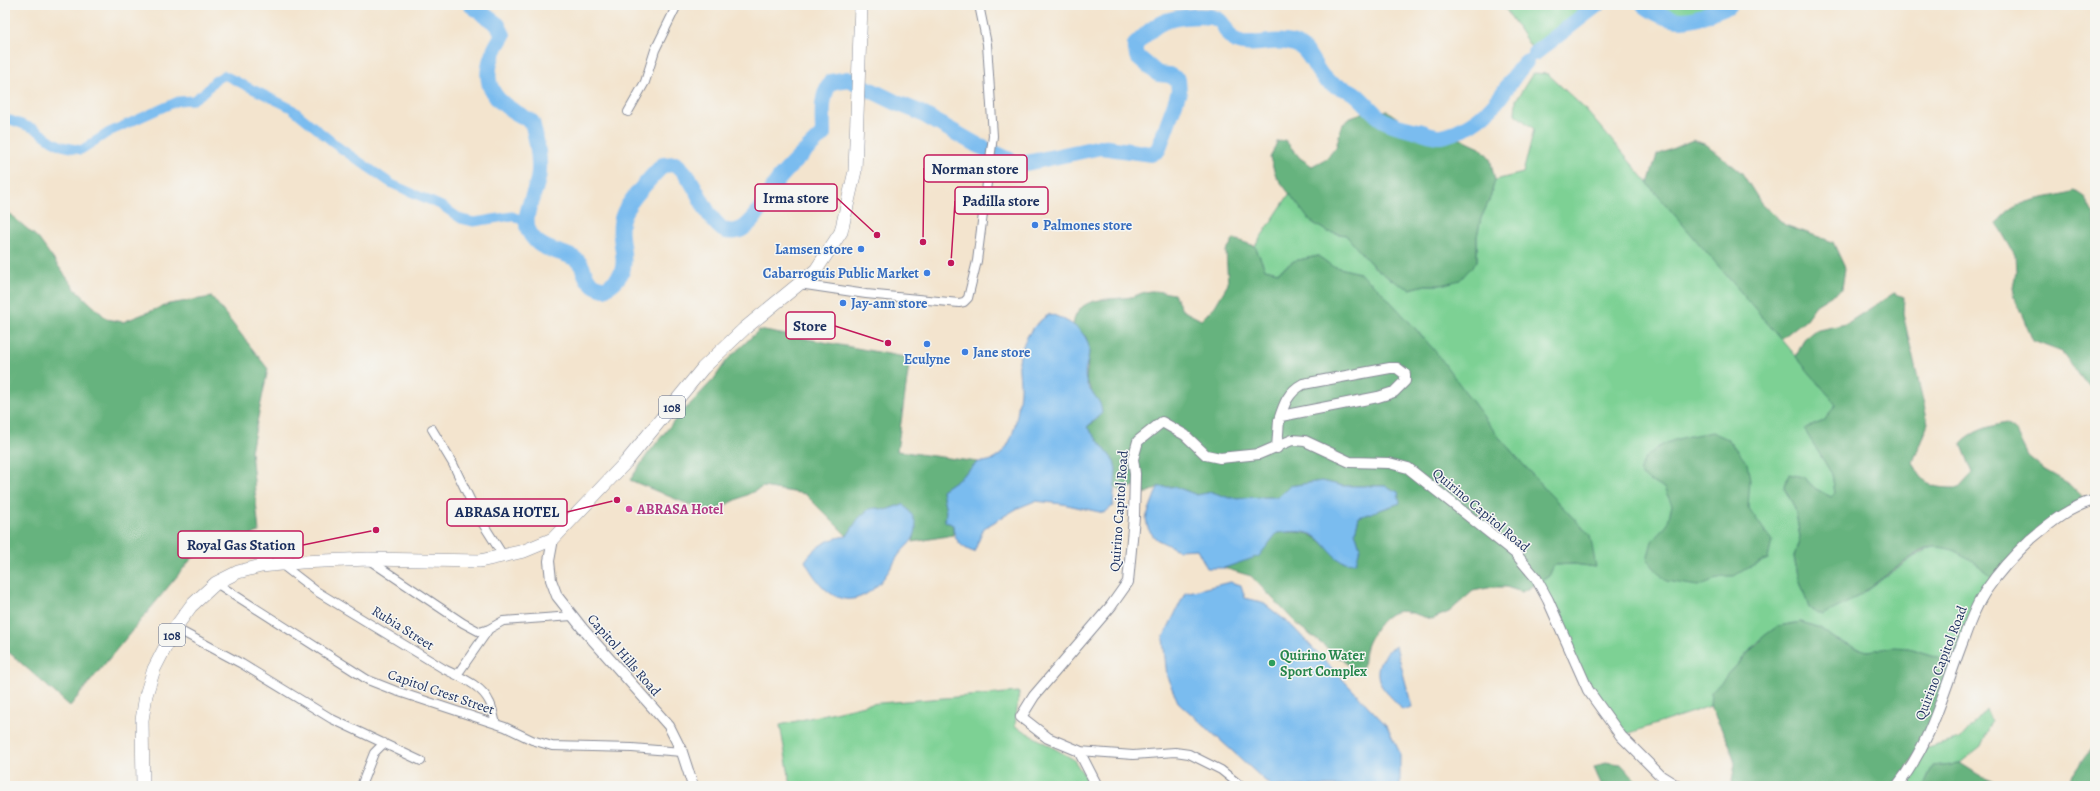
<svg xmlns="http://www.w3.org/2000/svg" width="2100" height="791" font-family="Alegreya,serif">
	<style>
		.green { fill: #7dd194; stroke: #4c8079 }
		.forest { fill: #66b37e; stroke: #40716e }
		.water { fill: #7abcef; stroke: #4a76a6 }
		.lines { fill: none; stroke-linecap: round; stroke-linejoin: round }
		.canal { stroke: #7abcef; stroke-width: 9 }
		.river { stroke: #7abcef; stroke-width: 16 }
		.minor-casing { stroke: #878a96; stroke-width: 10 }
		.tertiary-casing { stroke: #878a96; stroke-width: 12 }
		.primary-casing { stroke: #878a96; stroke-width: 14 }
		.minor { stroke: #fff; stroke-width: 8 }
		.tertiary { stroke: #fff; stroke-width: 10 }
		.primary { stroke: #fff; stroke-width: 13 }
		.shop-dot { fill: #3f7fe0; stroke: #f6f6f2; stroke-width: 1.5 }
		.hotel-dot { fill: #d1479c; stroke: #f6f6f2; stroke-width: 1.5 }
		.leisure-dot { fill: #2e9e5b; stroke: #f6f6f2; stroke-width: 1.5 }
		.labels { text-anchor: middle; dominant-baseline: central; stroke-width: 3; stroke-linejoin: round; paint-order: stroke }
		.shield { fill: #f6f6f2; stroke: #5d6b8a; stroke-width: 1 }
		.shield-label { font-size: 13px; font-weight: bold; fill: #1b2f5e }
		.shop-label { font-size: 14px; font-weight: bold; fill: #366cbe; stroke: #f6f6f2; text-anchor: start }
		.hotel-label { font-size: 14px; font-weight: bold; fill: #b23c85; stroke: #f6f6f2; text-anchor: start }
		.street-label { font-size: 14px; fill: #1b2f5e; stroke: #f6f6f2 }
		.leisure-label { font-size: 14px; font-weight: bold; fill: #27864d; stroke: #f6f6f2; text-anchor: start }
		.leader { fill: none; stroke: #c2185b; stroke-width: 1.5 }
		.callout-dot { fill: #c2185b; stroke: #f6f6f2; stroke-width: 1.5 }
		.callout { fill: #f6f6f2; stroke: #c2185b; stroke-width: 1.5 }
		.callout-label { font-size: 15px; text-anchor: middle; font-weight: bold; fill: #1b2f5e }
	</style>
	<rect width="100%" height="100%" fill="#f6f6f2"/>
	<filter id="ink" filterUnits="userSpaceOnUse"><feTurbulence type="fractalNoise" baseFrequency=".025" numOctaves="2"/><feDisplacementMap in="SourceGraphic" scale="8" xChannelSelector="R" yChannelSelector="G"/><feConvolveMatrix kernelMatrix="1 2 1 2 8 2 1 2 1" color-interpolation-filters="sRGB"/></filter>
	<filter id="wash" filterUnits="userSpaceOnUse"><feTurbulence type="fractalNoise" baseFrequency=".012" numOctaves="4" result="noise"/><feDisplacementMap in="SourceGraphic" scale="16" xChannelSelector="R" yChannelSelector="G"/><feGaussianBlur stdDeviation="0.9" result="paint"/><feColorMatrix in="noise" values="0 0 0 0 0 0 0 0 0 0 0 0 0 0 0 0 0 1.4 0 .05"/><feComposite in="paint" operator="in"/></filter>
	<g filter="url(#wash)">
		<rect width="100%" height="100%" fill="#f3e4ce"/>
		<path class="green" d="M1503 5H1598L1535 53Z
			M1644 5H1730C1696 19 1677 30 1644 5Z
			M1533 73 1548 74 1584 108 1837 404 1824 421 1805 429 1832 474 1835 493 1831 497 1816 489 1803 477 1784 488 1795 508 1800 537 1794 557 1798 575 1809 608 1854 599 1912 558 1932 547 1948 548 1966 555 1994 579 1954 662 1908 648 1868 651 1855 648 1833 638 1820 628 1801 622 1778 626 1759 640 1712 693 1710 706 1621 736 1588 690 1539 583 1549 576 1554 565 1574 564 1595 567 1545 489 1498 436 1414 327 1359 273 1332 266 1318 256 1294 261 1278 272 1265 269 1255 246 1290 193 1310 221 1328 232 1346 235 1374 267 1410 289 1425 285H1441L1477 261V236L1481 218 1489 201 1495 180 1523 173 1534 129 1515 114 1516 100Z
			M1019 692 1015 726 1073 759 1092 786H791L780 725 868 704Z
			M1986 709 1992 721 1981 746 1960 763 1933 766 1924 786H1897L1923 749 1960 739Z"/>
		<path class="forest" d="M1369 111H1387L1415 130 1465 140 1480 147 1490 158 1495 180 1489 201 1481 218 1477 236V261L1460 280 1441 285H1425L1410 289C1382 278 1365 259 1346 235L1328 232 1310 221 1276 176 1270 158 1277 142 1285 140 1300 158 1312 166 1327 158 1336 147 1342 125 1353 116Z
			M1693 140 1707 145 1742 173 1761 203 1785 225 1833 242 1845 268 1842 289 1816 305 1806 319 1781 339 1648 184 1657 155Z
			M2075 191 2084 197 2095 217V389L2087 385 2062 352 2033 341 2016 301 2013 287 2016 272 2015 255 1997 224C2013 197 2047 200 2075 191Z
			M5 210 38 238 75 289 107 319 123 322 169 304 212 297 268 369 251 451 259 532 192 558 70 706 5 649Z
			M1234 239 1255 246 1265 269 1278 272 1294 261 1318 256 1332 266 1359 273 1379 289 1414 327 1435 351 1498 436 1545 489 1590 535 1596 567 1574 564 1554 565 1549 576 1522 592 1506 587H1493L1473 591 1449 612 1432 619C1421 617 1407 609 1395 612 1382 616 1370 635 1366 647 1363 657 1365 665 1360 674L1299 626 1251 576 1224 568C1245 561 1264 551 1277 533 1312 530 1315 534 1338 559L1360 548 1355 532 1359 517 1400 503 1385 486H1343L1322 481 1290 486 1279 497 1229 498 1212 492 1197 495 1176 487H1158L1145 494 1135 486 1122 491 1114 487 1116 469 1114 461 1087 427 1097 419 1091 389 1086 381 1089 350 1086 337 1073 325C1078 294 1108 301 1131 297 1138 295 1145 291 1152 291 1159 291 1167 293 1174 294L1182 310 1201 320 1215 306 1228 284 1226 251Z
			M1894 293 1904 297 1903 314 1928 423 1913 462C1924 487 1933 488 1959 488L1973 473 1961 443C1972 431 1990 426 2006 423L2015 430 2028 456 2045 470 2068 483 2087 502 2051 522 1994 579C1976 564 1960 547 1934 547 1919 547 1871 588 1855 598 1845 605 1834 609 1823 615L1809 608 1798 575 1794 557 1800 537 1795 508 1784 488 1789 474 1803 477 1816 489 1831 497 1835 493 1832 474 1804 429 1824 421 1836 404 1796 357 1804 339 1814 331 1846 324Z
			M759 330 910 358 897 451 978 462 961 477 942 490 946 511 945 521 953 525V535L913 542 916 527 903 504 886 510 876 508 852 529 847 536 805 494 763 487 709 513 630 480 647 455 674 421 714 379 727 360Z
			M1712 432 1728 439 1747 463 1750 480 1748 507 1772 541 1768 559 1751 566 1734 576H1724L1698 586 1666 581 1647 560 1652 541 1667 525 1672 505 1664 488 1649 481 1639 472C1648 441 1684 437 1712 432Z
			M1801 622 1820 628 1833 638 1855 648 1868 651 1895 647 1908 648 1954 662 1936 718 1897 786H1731L1735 764 1730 746 1710 706 1711 693 1764 636 1778 626Z
			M2095 743V786H2065Z
			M1605 762 1621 764 1641 786H1602L1594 768Z
			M1960 763 1979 775 2006 786H1924L1933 766Z"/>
		<path class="water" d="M1050 314C1066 319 1089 331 1089 350 1089 360 1083 371 1086 381 1089 394 1102 398 1102 413L1087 427 1114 461 1116 469 1113 506 1104 513 1063 504 1035 501 1018 508 984 528 974 552C961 548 953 539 953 525L945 521 946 511 942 490 961 477 978 462C1013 464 1017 419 1020 392 1021 382 1018 371 1019 361 1022 341 1032 324 1050 314Z
			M1322 481 1343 486H1385L1398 492 1400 503 1359 517 1355 532 1360 548 1356 562C1331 567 1328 538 1308 533 1298 530 1287 532 1277 533L1259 556 1224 568H1207L1197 549 1178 550 1156 539 1148 529 1146 518 1158 487H1176L1197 495 1212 492 1229 498 1278 497 1290 486Z
			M903 504C909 510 916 519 916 528 915 542 905 546 898 556 891 567 883 582 872 590 841 614 819 587 805 561 815 546 829 538 847 536L858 519 869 509 876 508 886 510Z
			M1230 582 1241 585 1245 598 1262 602 1290 624 1387 726 1400 753V786H1271L1178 702 1167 677 1163 638 1185 593Z
			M1396 646 1412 707 1402 710C1397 701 1389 697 1383 688 1372 672 1380 654 1396 646Z"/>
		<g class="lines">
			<path class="canal" d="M5 118 35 129 52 141 62 146 81 150 109 132 178 101 193 100 206 91 214 81 224 75 291 108 340 148 392 184 442 206 461 219 474 222 512 216 526 222"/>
			<path class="river" d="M471 5 498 25 503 35C487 59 479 87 506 106 514 112 524 117 532 122 536 138 540 154 539 171 539 194 514 219 535 240 545 251 561 251 574 258 590 268 578 282 604 289 642 268 611 243 624 213 629 201 653 175 663 165L676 164C697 180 701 211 721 228 726 233 736 232 742 229 758 219 767 195 778 180 791 164 808 149 823 134 823 117 820 96 831 82L848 79 899 104 917 111 979 146 1017 163H1026L1101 147 1151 154 1158 150 1179 92 1178 80 1169 75 1158 74 1137 56 1135 45C1144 36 1154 25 1166 21 1176 17 1207 14 1217 19 1226 23 1226 37 1236 41 1253 49 1279 35 1299 46 1314 55 1316 77 1332 84 1339 88 1347 88 1354 93 1365 101 1372 113 1383 120 1393 126 1406 128 1418 131 1424 132 1434 137 1441 136 1461 133 1484 117 1497 101 1507 89 1514 74 1526 62
				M1644 5C1677 30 1696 19 1730 5
				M1535 53 1597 5"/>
		</g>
	</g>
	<g filter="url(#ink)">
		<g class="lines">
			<g class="minor-casing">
				<path id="minor" d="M628 112 645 82 655 50 677 5
					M799 284 866 294 959 303 964 302 968 298 977 261 993 136 987 44 979 5
					M432 429 453 464 478 516 504 557
					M369 560 463 623 480 632 489 629 503 621 572 616
					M281 564 316 591 444 669C460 677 482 685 490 703 493 709 494 717 496 724
					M216 583 368 680 396 691 505 727 532 740 552 746 632 748 682 752
					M175 628 242 664 332 719 421 761
					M457 675 489 629
					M1079 751 1133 755 1175 752 1189 754 1221 770 1241 786
					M361 786 374 753 384 743"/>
			</g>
			<g class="tertiary-casing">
				<path id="tertiary" d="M1277 448 1279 420C1284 404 1288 392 1303 384L1390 368H1397L1405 374V381L1394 392 1378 397 1281 416
					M553 539 549 561 551 580 557 596 583 629 669 726 682 752 693 786
					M1097 786 1079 751 1048 738 1021 717 1034 696 1111 606 1128 582 1134 517 1135 474 1133 459 1138 441 1162 422 1185 435 1206 455 1220 458 1259 454 1292 440 1305 441 1350 462 1389 463 1408 468 1515 553 1536 578 1548 600 1588 690 1621 736 1661 776 1677 786
					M1897 786C1932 742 1944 689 1964 638 1970 621 1977 603 1987 589 2000 570 2015 554 2031 539 2050 523 2071 506 2095 500"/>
			</g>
			<g class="primary-casing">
				<path id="primary" d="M143 786 142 720 146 695 154 669 175 628 191 606 216 583 238 572 261 566 301 562 368 559 480 561 524 551 553 539 626 462 703 368 744 329 816 270 841 232 855 171 861 5"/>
			</g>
			<use href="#minor" class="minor"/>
			<use href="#tertiary" class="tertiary"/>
			<use href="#primary" class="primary"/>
		</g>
	</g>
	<g class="shop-dot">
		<circle cx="1035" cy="225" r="4"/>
		<circle cx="861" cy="249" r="4"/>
		<circle cx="927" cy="273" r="4"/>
		<circle cx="843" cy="303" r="4"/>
		<circle cx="927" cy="344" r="4"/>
		<circle cx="965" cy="352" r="4"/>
	</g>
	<circle class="hotel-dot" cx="629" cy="509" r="4"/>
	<circle class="leisure-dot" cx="1272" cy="663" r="4"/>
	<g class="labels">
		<g class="shield">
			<rect x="659" y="396" width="26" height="22" rx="3"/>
			<rect x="159" y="624" width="26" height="22" rx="3"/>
		</g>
		<g class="shield-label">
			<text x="672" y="407">108</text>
			<text x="172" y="635">108</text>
		</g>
		<g class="shop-label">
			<text x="1043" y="225">Palmones store</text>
			<text x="853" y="249" text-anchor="end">Lamsen store</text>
			<text x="919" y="273" text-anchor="end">Cabarroguis Public Market</text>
			<text x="851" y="303">Jay-ann store</text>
			<text x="973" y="352">Jane store</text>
			<text x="927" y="359" text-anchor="middle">Eculyne</text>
		</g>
		<g class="hotel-label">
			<text x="637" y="509">ABRASA Hotel</text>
		</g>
		<g class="street-label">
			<text transform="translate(1481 510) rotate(40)">Quirino Capitol Road</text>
			<text transform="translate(1119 511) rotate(-86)">Quirino Capitol Road</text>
			<text transform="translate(403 628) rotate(32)">Rubia Street</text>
			<text transform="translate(624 655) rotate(49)">Capitol Hills Road</text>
			<text transform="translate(1941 663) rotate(-69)">Quirino Capitol Road</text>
			<text transform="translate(441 692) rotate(19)">Capitol Crest Street</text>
		</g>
		<g class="leisure-label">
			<text x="1280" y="655">Quirino Water<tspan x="1280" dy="16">Sport Complex</tspan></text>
		</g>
	</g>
	<path class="leader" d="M923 242L924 168M877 235L837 198M951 263L955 201M888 343L835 326M617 500L567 512M376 530L303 545"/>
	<g class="callout-dot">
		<circle cx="923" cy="242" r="4"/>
		<circle cx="877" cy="235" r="4"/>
		<circle cx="951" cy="263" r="4"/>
		<circle cx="888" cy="343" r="4"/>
		<circle cx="617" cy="500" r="4"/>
		<circle cx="376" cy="530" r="4"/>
	</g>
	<g class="callout">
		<rect x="924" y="155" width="103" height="27" rx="4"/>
		<rect x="755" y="184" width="82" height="27" rx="4"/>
		<rect x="955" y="187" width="93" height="27" rx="4"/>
		<rect x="786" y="312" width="49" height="27" rx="4"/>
		<rect x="447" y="499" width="120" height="27" rx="4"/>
		<rect x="178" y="531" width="125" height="27" rx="4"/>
	</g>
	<g class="callout-label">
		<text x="975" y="174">Norman store</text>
		<text x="796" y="203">Irma store</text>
		<text x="1001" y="206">Padilla store</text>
		<text x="810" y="331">Store</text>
		<text x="507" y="517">ABRASA HOTEL</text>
		<text x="241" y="550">Royal Gas Station</text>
	</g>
	<rect width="2100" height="791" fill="none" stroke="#f6f6f2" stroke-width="20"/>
</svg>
